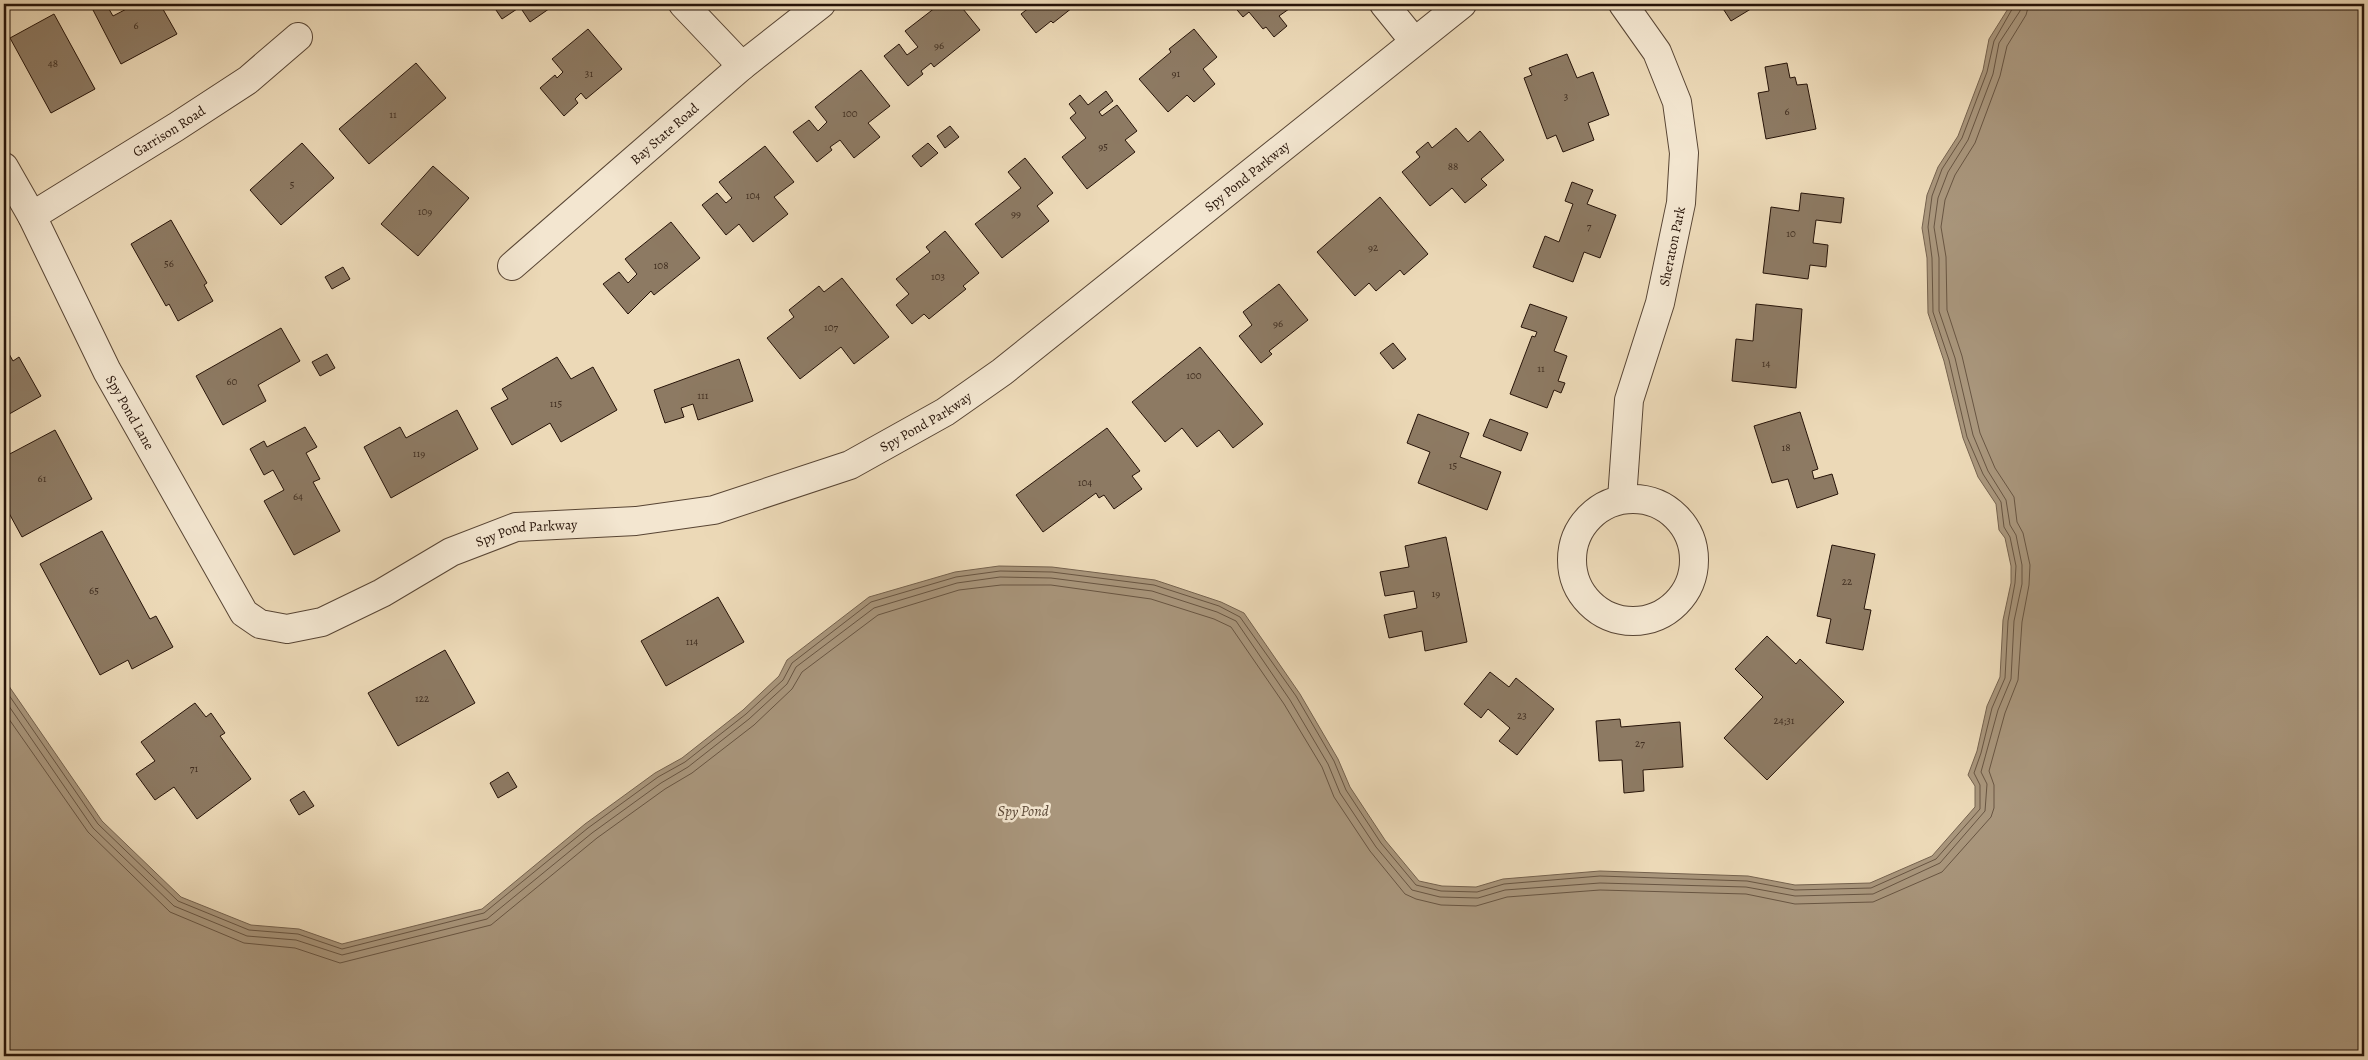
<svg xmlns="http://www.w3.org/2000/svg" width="2368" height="1060" font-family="Alegreya,serif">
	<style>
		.water { fill: #a9967c; stroke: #75624e }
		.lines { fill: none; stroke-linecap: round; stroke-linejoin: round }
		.shore { stroke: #685542; stroke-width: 1 }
		.building { fill: #8d7a63; stroke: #271409 }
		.minor-casing { stroke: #584534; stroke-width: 30 }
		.minor { stroke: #f3e6d0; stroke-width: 28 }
		.labels { text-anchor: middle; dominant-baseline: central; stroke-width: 5; stroke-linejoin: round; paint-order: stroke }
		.number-label { font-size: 11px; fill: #402e20 }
		.street-label { font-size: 14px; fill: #271409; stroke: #f3e6d0 }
		.water-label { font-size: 15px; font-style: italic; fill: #5b4837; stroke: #f3e6d0 }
	</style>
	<rect width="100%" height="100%" fill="#ecd9b7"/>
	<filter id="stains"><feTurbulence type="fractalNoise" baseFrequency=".004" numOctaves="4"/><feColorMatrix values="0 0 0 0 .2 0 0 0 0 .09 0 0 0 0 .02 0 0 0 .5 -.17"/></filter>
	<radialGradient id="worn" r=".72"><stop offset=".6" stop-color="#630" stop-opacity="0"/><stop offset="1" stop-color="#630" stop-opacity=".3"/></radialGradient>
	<path class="water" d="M2011 4H2364V1056H4V679L102 821 181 897 251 925 299 929 342 944 482 909 585 824 655 773 682 758 743 710 779 676 787 660 869 597 955 572 999 566 1052 567 1155 580 1221 602 1244 613 1300 694 1338 759 1350 787 1385 840 1419 881 1442 886 1476 887 1503 879 1600 871 1748 876 1795 885 1870 883 1932 856 1975 807V786L1968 775 1977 751 1987 706 2000 677 2003 620 2011 583V566L2005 538 1999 530 1996 504 1978 477 1963 438 1944 361 1928 313 1927 258 1922 228 1927 195 1938 167 1958 136 1983 70 1989 39Z"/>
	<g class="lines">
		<path class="shore" d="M4 688 98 824 178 901 249 930 298 934 342 949 484 913 588 828 658 777 685 762 746 714 783 680 792 663 871 602 956 577 1000 571 1052 572 1154 585 1219 606 1240 617 1296 696 1334 761 1346 790 1381 843 1416 885 1441 891 1477 892 1504 884 1600 876 1747 881 1795 890 1871 888 1936 859 1980 809V785L1974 773 1981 753 1992 708 2005 678 2008 621 2015 583 2016 566 2010 537 2004 527 2001 502 1983 474 1967 437 1949 360 1933 312 1932 258 1928 227 1932 196 1942 169 1962 138 1987 72 1994 41 2015 4
			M4 699 93 828 174 906 247 936 296 940 342 955 487 919 592 833 661 783 688 767 749 719 787 684 796 667 874 608 957 583 1000 577 1051 578 1152 591 1217 612 1236 621 1290 700 1328 764 1340 793 1376 847 1412 890 1440 897 1478 898 1505 890 1600 883 1746 887 1795 896 1873 894 1940 863 1985 811 1987 784 1981 772 1998 710 2011 679 2014 621 2022 584V565L2016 535 2010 525 2006 500 1988 471 1973 435 1955 358 1939 311V258L1934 227 1938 198 1948 172 1968 140 1993 74 1999 43 2020 11 2021 4
			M4 712 88 832 170 912 244 943 295 948 340 963 491 925 597 838 665 789 692 773 754 725 792 689 802 672 878 615 959 590 1001 585H1051L1151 599 1214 619 1231 627 1284 704 1322 767 1334 797 1370 851 1405 894 1416 899 1441 905 1476 906 1507 897 1600 890 1746 894 1795 904 1873 902 1942 872 1991 817 1994 808V785L1989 771 2005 713 2018 680 2022 622 2029 585 2030 565 2023 533 2017 522 2014 497 1995 468 1980 433 1962 356 1947 310 1946 257 1941 227 1945 200 1955 175 1975 143 2000 76 2007 46 2026 15 2029 4"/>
	</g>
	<path class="building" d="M106 4 113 16 136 4H160L177 34 121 64 93 10Z
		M492 4H556L530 22 520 7 502 19Z
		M940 4H959L980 30 934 67 931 63 921 71 923 74 908 86 884 56 899 44 907 55 918 47 905 31Z
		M1034 4H1077L1053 23 1051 21 1036 33 1021 14Z
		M1232 4H1296L1279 16 1287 26 1274 37 1266 27 1263 29 1249 12 1243 17Z
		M1720 4H1759L1731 21Z
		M54 14 95 89 51 113 10 38Z
		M588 29 622 69 586 99 581 93 575 99 578 103 564 116 540 88 555 75 557 78 563 72 552 59Z
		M1194 29 1217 57 1203 69 1215 84 1194 102 1187 95 1168 112 1139 79 1171 52 1169 49Z
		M1567 54 1577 78 1593 72 1609 115 1588 123 1594 140 1563 152 1556 135 1547 139 1524 78 1532 75 1529 68Z
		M416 63 446 98 369 164 339 129Z
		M1787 63 1790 78 1795 77 1797 85 1807 84 1816 129 1766 139 1758 93 1769 91 1765 67Z
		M861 70 890 106 868 123 880 137 854 158 840 140 830 147 832 150 817 162 793 132 809 120 818 131 827 122 815 107Z
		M1106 91 1113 101 1099 112 1102 116 1117 105 1137 131 1125 140 1135 152 1087 189 1062 157 1086 138 1070 118 1076 113 1069 104 1080 95 1088 105Z
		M950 126 959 137 945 148 937 136Z
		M1456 128 1468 142 1480 131 1504 160 1481 179 1487 185 1465 203 1452 188 1430 206 1402 172 1420 157 1416 152 1428 142 1432 148Z
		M302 143 334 178 281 225 250 190Z
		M928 143 938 153 921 167 912 156Z
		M765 146 794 182 774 197 788 214 753 242 739 224 726 235 702 205 717 193 726 203 732 198 719 182Z
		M1025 158 1053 193 1037 206 1049 221 1002 258 975 224 1021 188 1008 172Z
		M433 166 469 198 418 256 381 224Z
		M1572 182 1593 190 1587 204 1616 215 1600 258 1584 252 1573 282 1533 267 1545 236 1559 242 1573 204 1565 201Z
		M1801 193 1844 198 1841 223 1816 220 1813 243 1828 245 1826 267 1810 265 1808 279 1763 273 1771 207 1799 211Z
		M1380 197 1428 254 1404 275 1400 270 1376 291 1369 283 1355 296 1317 252Z
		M171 220 207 283 204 285 213 301 178 321 169 304 166 306 131 244Z
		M671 222 700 258 654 295 651 291 628 314 603 284 619 272 628 283 637 274 625 259Z
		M945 231 979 273 963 286 966 289 929 319 924 314 912 324 896 305 909 294 896 279 930 252 926 247Z
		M343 267 350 279 332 289 325 277Z
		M842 278 889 337 854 364 841 347 800 379 767 338 794 317 789 310 819 286 824 292Z
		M1279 284 1308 320 1269 351 1272 354 1261 363 1239 336 1252 325 1243 312Z
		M1530 304 1567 317 1554 351 1567 356 1558 381 1565 383 1561 393 1554 390 1547 408 1510 394 1532 336 1535 337 1537 332 1521 327Z
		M1756 304 1802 309 1796 388 1732 381 1736 339 1753 341Z
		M281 328 300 361 258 385 266 401 223 425 196 376Z
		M1393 343 1406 359 1393 369 1380 353Z
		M4 345 13 361 19 357 41 396 4 417Z
		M1200 347 1263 424 1233 448 1219 430 1197 447 1182 428 1165 442 1132 402Z
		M327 354 335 368 320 376 312 362Z
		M557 357 571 379 593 367 617 410 561 442 550 423 512 445 491 408 508 399 502 389Z
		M739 359 753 401 698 420 693 404 681 408 684 417 665 423 654 390Z
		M457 410 478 449 391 498 364 447 400 427 406 438Z
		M1800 412 1818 469 1812 471 1814 479 1832 474 1838 494 1797 508 1788 479 1772 483 1754 426Z
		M1418 414 1469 433 1460 457 1501 472 1487 510 1418 483 1430 452 1407 443Z
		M1490 419 1528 433 1521 451 1483 436Z
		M305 427 317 447 306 453 320 479 313 482 340 531 294 555 264 501 284 490 273 470 264 475 250 449 264 441 267 447Z
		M1107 428 1140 471 1132 476 1142 489 1114 509 1104 495 1099 498 1096 493 1043 532 1016 495Z
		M55 430 92 499 22 537 4 504V457Z
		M102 531 150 619 156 616 173 647 132 669 128 660 100 675 40 564Z
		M1446 537 1467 642 1425 651 1422 631 1389 638 1384 615 1417 608 1414 591 1385 596 1380 572 1409 567 1405 546Z
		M1832 545 1875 554 1864 609 1871 610 1863 650 1826 643 1831 619 1817 616Z
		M718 597 744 642 666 686 641 641Z
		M1767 636 1796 664 1800 659 1844 702 1767 780 1724 738 1763 697 1735 669Z
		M445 650 475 703 398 746 368 693Z
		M1490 672 1509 687 1516 678 1554 709 1517 755 1499 741 1510 728 1488 709 1481 718 1464 704Z
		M195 703 206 717 211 713 225 733 220 736 251 779 197 819 174 787 155 800 136 774 155 761 141 742Z
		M1620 719 1621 727 1680 722 1683 767 1643 770 1644 791 1624 793 1622 760 1599 761 1596 721Z
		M508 772 517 787 498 798 490 783Z
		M304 791 314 806 299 815 290 800Z"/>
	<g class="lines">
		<g class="minor-casing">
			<g id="minor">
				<path d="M683 4 742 66"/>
				<path d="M1384 4 1414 41"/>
				<path id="s1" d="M4 167 32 216 107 371 244 613 260 624 287 629 322 622 382 593 451 552 516 527 636 521 714 510 850 465 945 412 1002 372 1462 4"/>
				<path id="s2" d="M32 216 176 127 248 80 298 37"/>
				<path id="s3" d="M512 266 742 66 821 4"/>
				<path id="s4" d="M1622 499 1629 400 1660 303 1681 203 1684 153 1677 102 1657 52 1623 4"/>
				<circle cx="1633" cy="560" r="61"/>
			</g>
		</g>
		<use href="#minor" class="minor"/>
	</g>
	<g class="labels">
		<g class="number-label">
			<text x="136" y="25">6</text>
			<text x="939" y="45">96</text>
			<text x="53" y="63">48</text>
			<text x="589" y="73">31</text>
			<text x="1176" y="73">91</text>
			<text x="1566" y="96">3</text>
			<text x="1787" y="111">6</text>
			<text x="850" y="113">100</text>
			<text x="393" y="114">11</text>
			<text x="1103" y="146">95</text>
			<text x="1453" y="166">88</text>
			<text x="292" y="184">5</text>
			<text x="753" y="195">104</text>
			<text x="425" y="211">109</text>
			<text x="1016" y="213">99</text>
			<text x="1589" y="226">7</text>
			<text x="1791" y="233">10</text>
			<text x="1373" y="247">92</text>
			<text x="169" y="263">56</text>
			<text x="661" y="265">108</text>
			<text x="938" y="276">103</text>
			<text x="1278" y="323">96</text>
			<text x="831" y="327">107</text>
			<text x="1766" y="363">14</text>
			<text x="1541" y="368">11</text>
			<text x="1194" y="375">100</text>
			<text x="232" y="381">60</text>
			<text x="703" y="395">111</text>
			<text x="556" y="403">115</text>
			<text x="1786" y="447">18</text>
			<text x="419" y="453">119</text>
			<text x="1453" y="465">15</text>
			<text x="42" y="478">61</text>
			<text x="1085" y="482">104</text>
			<text x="298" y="496">64</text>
			<text x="1847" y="581">22</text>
			<text x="94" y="590">65</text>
			<text x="1436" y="593">19</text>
			<text x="692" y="641">114</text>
			<text x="422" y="698">122</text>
			<text x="1522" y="715">23</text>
			<text x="1784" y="720">24;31</text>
			<text x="1640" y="743">27</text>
			<text x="194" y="768">71</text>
		</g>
		<g class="street-label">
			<text stroke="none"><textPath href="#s2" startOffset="161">Garrison Road</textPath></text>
			<text stroke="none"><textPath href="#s3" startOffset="202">Bay State Road</textPath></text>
			<text stroke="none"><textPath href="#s1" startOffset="1640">Spy Pond Parkway</textPath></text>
			<text stroke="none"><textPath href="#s4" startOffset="259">Sheraton Park</textPath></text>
			<text stroke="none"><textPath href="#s1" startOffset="276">Spy Pond Lane</textPath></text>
			<text stroke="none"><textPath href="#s1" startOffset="1235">Spy Pond Parkway</textPath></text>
			<text stroke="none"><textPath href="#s1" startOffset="815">Spy Pond Parkway</textPath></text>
		</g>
		<g class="water-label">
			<text x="1023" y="811">Spy Pond</text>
		</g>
	</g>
	<rect width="2368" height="1060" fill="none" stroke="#ecd9b7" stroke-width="20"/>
	<rect x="5" y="5" width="2358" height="1050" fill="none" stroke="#271409" stroke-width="2.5"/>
	<rect x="10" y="10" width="2348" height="1040" fill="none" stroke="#271409"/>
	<rect width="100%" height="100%" filter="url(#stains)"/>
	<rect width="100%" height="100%" fill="url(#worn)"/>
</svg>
